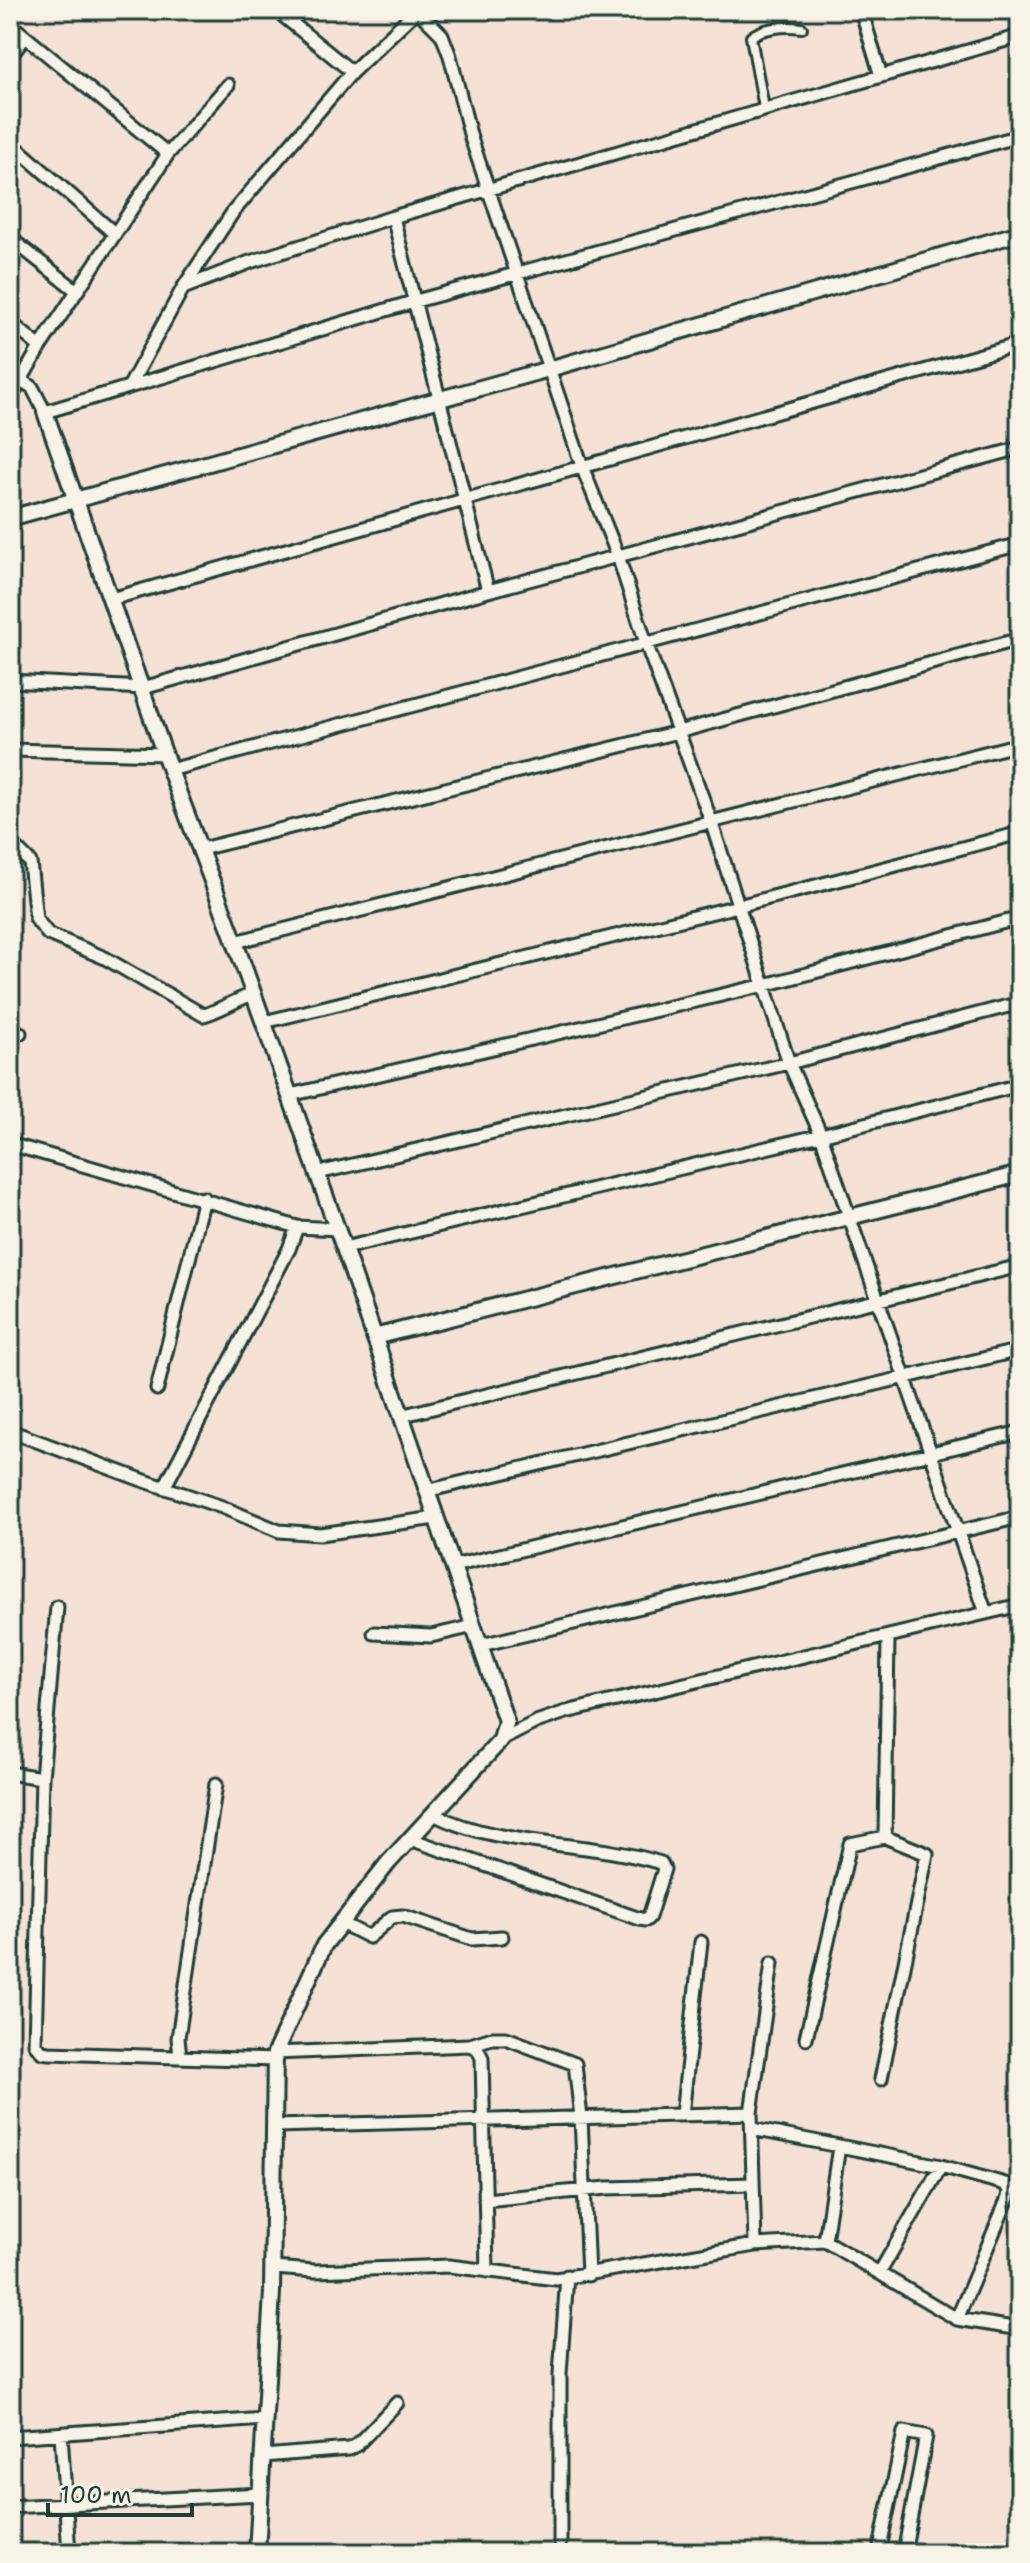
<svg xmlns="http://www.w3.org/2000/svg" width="1030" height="2563" font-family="'Shantell Sans',sans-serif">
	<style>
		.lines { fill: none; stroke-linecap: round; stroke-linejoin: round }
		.pedestrian-casing { stroke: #1f3d34; stroke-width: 14 }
		.minor-casing { stroke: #1f3d34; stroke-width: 17 }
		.tertiary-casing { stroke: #1f3d34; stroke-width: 20 }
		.pedestrian { stroke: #f7f3e8; stroke-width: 8 }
		.minor { stroke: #f7f3e8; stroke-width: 11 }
		.tertiary { stroke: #f7f3e8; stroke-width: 14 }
	</style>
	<rect width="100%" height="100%" fill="#f6e1d6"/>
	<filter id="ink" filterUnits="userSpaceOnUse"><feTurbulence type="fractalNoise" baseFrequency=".0125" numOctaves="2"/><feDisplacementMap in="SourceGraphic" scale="16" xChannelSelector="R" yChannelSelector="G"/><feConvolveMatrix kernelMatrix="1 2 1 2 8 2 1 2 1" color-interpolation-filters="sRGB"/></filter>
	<g filter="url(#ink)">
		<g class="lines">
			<g class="pedestrian-casing">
				<path id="pedestrian" d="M764 108 751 37C763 27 786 26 802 28"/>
			</g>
			<g class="minor-casing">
				<path id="minor" d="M276 10 352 72
					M417 10 442 35 450 56 471 138 583 469 618 556 646 643 712 824 789 1063 821 1135 986 1613
					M861 10 881 76
					M10 24 168 154
					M10 57 25 37
					M10 142 115 234
					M393 217 488 591
					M10 238 77 291
					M183 288 250 262 393 217 1020 36
					M10 322 40 347
					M21 380 32 387 45 412 416 301 1020 136
					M129 387 183 288 233 212 352 72 417 10
					M10 399 40 347 168 154 228 85
					M111 599 1020 344
					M10 681 143 688 488 591 1020 448
					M10 750 166 754
					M170 770 1020 544
					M10 846 20 852 30 862 36 919 48 934 105 958 203 1015C212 1014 240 998 253 994
					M201 849 678 732 1020 639
					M235 942 1020 744
					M264 1022 738 906 1020 833
					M10 1029 20 1033
					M290 1095 765 985 1020 918
					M10 1144 297 1227 338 1229
					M318 1173 789 1063 1020 1003
					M344 1248 821 1135 1020 1085
					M157 1389 204 1198
					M400 1416 1020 1266
					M10 1431 142 1480 222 1507 279 1531 320 1534 436 1518
					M164 1488 289 1249 297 1227
					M426 1491 1020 1350
					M453 1566 1020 1432
					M57 1607 42 1778 35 2044 42 2052 49 2053 275 2060
					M374 1633 431 1636 474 1626
					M481 1645 1020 1517
					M501 1740 536 1722 566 1712 1020 1605
					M10 1773 42 1778
					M410 1839 640 1919 646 1920 649 1917 664 1869 661 1863C587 1840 503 1849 433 1814
					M341 1923 369 1937 392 1917 403 1916 472 1939 502 1937
					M806 2038 850 1844 885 1837
					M470 2045 492 2038H506L575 2064 581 2117 588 2275
					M275 2053 469 2045 477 2048 482 2058 487 2271
					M180 2056 178 2038 216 1784
					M881 2079 927 1854 885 1837 888 1638
					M682 2115 701 1942
					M275 2126 751 2113
					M752 2129 941 2166 1005 2184 1009 2190 1008 2198 957 2319
					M485 2200 607 2188 753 2184
					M825 2241 839 2146
					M755 2245 751 2113 772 1963
					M273 2268 315 2271 449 2266 556 2279 755 2245 825 2241 957 2319 1020 2329
					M880 2272 941 2166
					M61 2434 69 2553
					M10 2437 265 2419
					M263 2456 349 2449 357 2445 397 2403
					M10 2507 261 2494
					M560 2542V2374L567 2276
					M879 2553 904 2432 926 2436 904 2553"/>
			</g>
			<g class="tertiary-casing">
				<path id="tertiary" d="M45 412 170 770 235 942 344 1248 506 1721 501 1740 388 1863 324 1945 275 2053 272 2292 257 2553
					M10 518 549 369 1020 233
					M374 1337 1020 1174"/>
			</g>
			<use href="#pedestrian" class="pedestrian"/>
			<use href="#minor" class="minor"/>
			<use href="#tertiary" class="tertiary"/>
		</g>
	</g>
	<rect width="1030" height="2563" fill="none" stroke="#f7f3e8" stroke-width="40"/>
	<rect x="20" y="20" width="990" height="2523" fill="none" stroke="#1f3d34" stroke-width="3" filter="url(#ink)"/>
	<path d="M48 2503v12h144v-12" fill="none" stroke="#1f3d34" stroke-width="4"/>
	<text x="60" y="2503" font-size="24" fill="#1f3d34" stroke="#f7f3e8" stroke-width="6" paint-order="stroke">100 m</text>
</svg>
